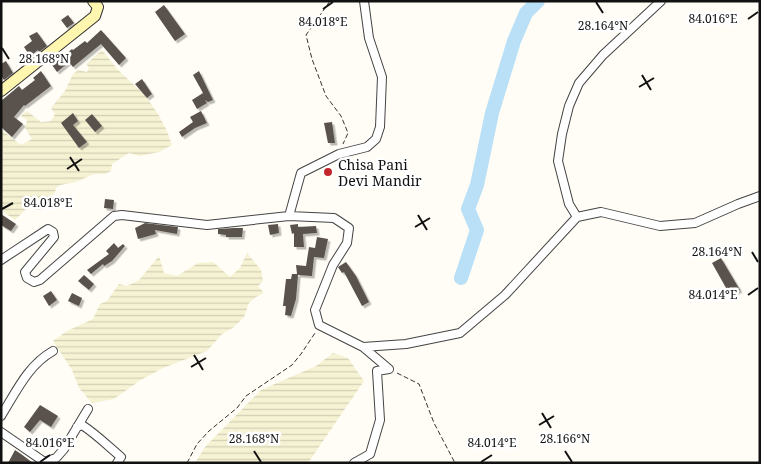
<svg xmlns="http://www.w3.org/2000/svg" width="761" height="464" font-family="'Noto Serif',serif">
	<style>
		.farmland { fill: url(#farmland-rules) }
		.lines { fill: none; stroke-linecap: round; stroke-linejoin: round }
		.river { stroke: #b9e0f7; stroke-width: 14 }
		.building { fill: #5a524d; filter: url(#shadow) }
		.street-casing { stroke: #444; stroke-width: 10 }
		.secondary-casing { stroke: #333; stroke-width: 12 }
		.path { stroke: #333; stroke-width: 1; stroke-dasharray: 5 2.5; stroke-linecap: butt }
		.street { stroke: #fff; stroke-width: 8 }
		.secondary { stroke: #fff6b0; stroke-width: 10 }
		.ticks { fill: none; stroke: #111; stroke-width: 2 }
		.poi-dot { fill: #c4262e; stroke: #fff; stroke-width: 2 }
		.labels { text-anchor: middle; dominant-baseline: central; stroke-width: 5; stroke-linejoin: round; paint-order: stroke }
		.poi-label { font-size: 14px; fill: #111; stroke: #fff; text-anchor: start }
		.ticks-label { font-size: 12px; text-anchor: middle; fill: #111; stroke: #fff; stroke-width: 5; stroke-linejoin: round; paint-order: stroke }
	</style>
	<defs>
		<pattern id="farmland-rules" width="6" height="5" patternUnits="userSpaceOnUse" patternTransform="scale(1.25)"><rect width="6" height="5" fill="#f6f3d4"/><path d="M0 2.5h6" fill="none" stroke="#d2cfb5"/></pattern>
		<filter id="shadow"><feDropShadow dx="2.5" dy="2.5" stdDeviation="0" flood-color="#0004"/></filter>
	</defs>
	<rect width="100%" height="100%" fill="#fffdf5"/>
	<path class="farmland" d="M102 50 118 70 144 94 158 114 167 131 172 145 159 152 140 156 129 153 112 164 111 171 105 174H94L76 182 60 185 57 187 54 194 49 199 47 208 37 210 28 207 15 220 1 210V160L3 153 1 151V132L3 131 21 145 32 139 25 128 27 120 21 116 27 111 41 122 51 121 55 114 51 108 65 91 73 74 78 70 87 72 89 67 86 64Z
		M247 253 261 270 263 281 258 286 264 293 256 297 249 303 244 317 234 327 222 334 207 351 163 368 139 381 114 399 92 403 79 388 72 370 53 341 67 331 93 319 100 304 107 301 119 284 127 286 139 280 159 256 164 273 177 276 198 263 213 262 230 277 240 268Z
		M333 353 348 358 364 381 308 463H195L205 447 261 390 316 366Z"/>
	<g class="lines">
		<path class="river" d="M461 278 477 230 468 209 477 185 492 113 514 41 526 13 538 1"/>
	</g>
	<path class="building" d="M164 5 185 34 175 41 155 12Z
		M68 15 74 23 67 28 61 20Z
		M101 30 126 58 119 65 101 44 73 67 69 62 57 72 52 65 72 49 73 50 85 41 87 43Z
		M37 32 47 46 39 52 38 50 30 56 24 47 32 41 29 36Z
		M6 61 13 73 4 80 1 76V64Z
		M41 71 51 86 25 106 24 105 14 117 23 124 12 137 1 127V101L19 86 22 90 35 80 33 78Z
		M199 71 213 100 208 102 205 100 207 103 197 109 192 100 203 93 193 75Z
		M142 79 152 94 147 98 135 84Z
		M201 111 207 123 195 128 182 137 179 132 193 122 190 117Z
		M73 113 78 121 73 125 87 142 79 148 61 123Z
		M92 114 102 126 95 132 85 120Z
		M332 122 335 143H328L324 123Z
		M105 199 114 200 113 209 104 208Z
		M1 214 16 224 11 231 1 225Z
		M145 223 178 227 177 234 155 230 156 234 138 239 135 228Z
		M278 224 279 233 270 235 268 225Z
		M298 224V227L316 226 317 233 303 234 304 247H294V233L292 234 290 225Z
		M234 228H243L242 237H226V235L218 234V229Z
		M317 237 328 239 324 258 314 257 312 276 298 275 296 299 291 316 285 315 286 306H283L286 279H291L292 274H297L296 265 306 266 309 247 315 248Z
		M114 243 118 248 123 244 125 246 112 261 104 266 103 264 91 274 87 270 109 254 106 251Z
		M721 258 740 290 730 295 712 263Z
		M346 262 356 276 369 302 362 306 344 272 342 273 338 267Z
		M84 275 94 284 89 290 78 281Z
		M51 291 57 300 49 306 43 296Z
		M72 293 82 298 79 306 68 301Z
		M40 405 58 416 51 427 40 420 30 432 24 427Z
		M15 450 21 454 33 463H8Z"/>
	<g class="lines">
		<g class="street-casing">
			<path id="street" d="M289 216 301 173 339 154 367 147 376 139 380 127 382 77 369 38 364 1
				M577 217 569 204 558 161 562 134 569 106 579 83 603 55 661 1
				M1 260 48 229 53 232 54 237 25 272 27 278 34 282 40 280 114 216 122 215 207 225 289 216 334 218 349 228 347 243 333 265 315 310 319 325 363 347 406 344 460 333 505 295 577 217 601 212 660 226 695 223 738 204 760 196
				M1 416C16 392 28 365 53 351
				M77 427 82 425C96 434 108 446 121 457L117 463
				M1 432 46 463
				M41 463 56 458 64 449 88 409
				M354 463 370 454 380 420 377 371 389 369 363 347"/>
		</g>
		<g class="secondary-casing">
			<path id="secondary" d="M1 91 95 16 98 7 93 1"/>
		</g>
		<path class="path" d="M330 1 306 35 312 59 326 96 341 116 348 133 343 144
			M397 373 419 384 434 423 455 463
			M187 463 197 444 209 431 237 408 246 396 292 365 301 354 315 333"/>
		<use href="#street" class="street"/>
		<use href="#secondary" class="secondary"/>
	</g>
	<path class="ticks" d="M596 2 603 13M323 9 333 2M748 19 758 12M2 48 9 59M642 75 651 90M639 87 654 78M70 157 79 171M67 169 82 159M2 209 13 203M418 215 427 230M415 227 430 218M752 252 758 262M748 295 758 288M194 355 203 370M191 367 206 358M542 413 551 428M539 425 554 416M254 451 261 462M565 451 572 462M40 462 50 455M481 462 492 455"/>
	<circle class="poi-dot" cx="328" cy="172" r="5"/>
	<g class="labels">
		<g class="poi-label">
			<text x="338" y="164">Chisa Pani<tspan x="338" dy="16">Devi Mandir</tspan></text>
		</g>
	</g>
	<g class="ticks-label">
		<text x="713" y="23">84.016°E</text>
		<text x="323" y="26">84.018°E</text>
		<text x="603" y="30">28.164°N</text>
		<text x="44" y="63">28.168°N</text>
		<text x="48" y="207">84.018°E</text>
		<text x="717" y="256">28.164°N</text>
		<text x="713" y="299">84.014°E</text>
		<text x="254" y="443">28.168°N</text>
		<text x="565" y="443">28.166°N</text>
		<text x="50" y="447">84.016°E</text>
		<text x="492" y="447">84.014°E</text>
	</g>
	<rect width="761" height="464" fill="none" stroke="#111111" stroke-width="5"/>
</svg>
